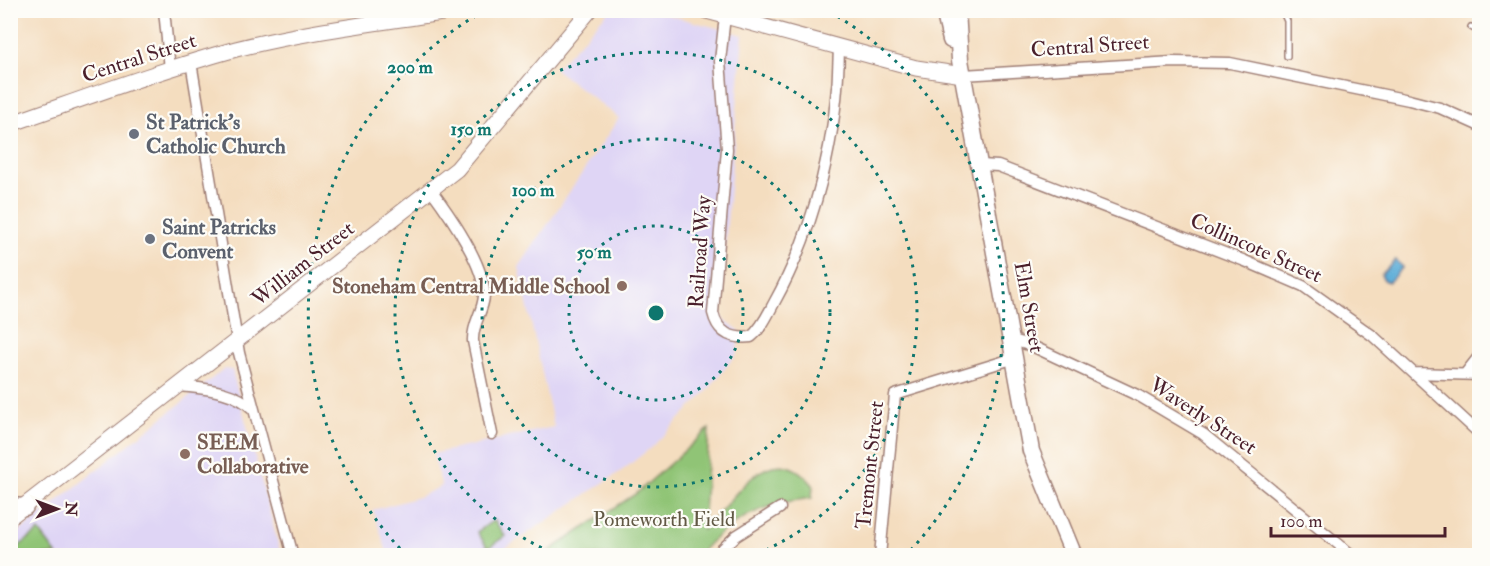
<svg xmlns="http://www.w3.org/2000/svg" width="1490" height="566" font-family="'IM FELL Double Pica',serif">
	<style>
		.built { fill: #dfd5f5 }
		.green { fill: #90c476; stroke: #6d7250; stroke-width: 1.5 }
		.water { fill: #5eaed8; stroke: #546682; stroke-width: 1.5 }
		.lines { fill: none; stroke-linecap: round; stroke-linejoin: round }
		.lane-casing { stroke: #9f7e75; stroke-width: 8 }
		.street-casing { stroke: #9f7e75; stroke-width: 13 }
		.secondary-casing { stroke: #9f7e75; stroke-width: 17 }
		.primary-casing { stroke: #9f7e75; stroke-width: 19 }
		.lane { stroke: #fff; stroke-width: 5 }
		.street { stroke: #fff; stroke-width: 10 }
		.secondary { stroke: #fff; stroke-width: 15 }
		.primary { stroke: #fff; stroke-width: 16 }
		.ring { fill: none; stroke: #0f766e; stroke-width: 3; stroke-dasharray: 3 6 }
		.worship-dot { fill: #6b7280; stroke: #fdfcf7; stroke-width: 2 }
		.education-dot { fill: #8d6e63; stroke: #fdfcf7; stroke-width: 2 }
		.labels { text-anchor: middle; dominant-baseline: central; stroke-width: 4.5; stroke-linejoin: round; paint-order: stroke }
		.street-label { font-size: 21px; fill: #4a1f2b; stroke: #fdfcf7 }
		.worship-label { font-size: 21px; font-weight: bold; fill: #5b616d; stroke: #fdfcf7; text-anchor: start }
		.education-label { font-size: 21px; font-weight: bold; fill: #785e54; stroke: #fdfcf7; text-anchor: end }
		.park-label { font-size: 21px; fill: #625945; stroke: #fdfcf7 }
		.centre { fill: #0f766e; stroke: #fdfcf7; stroke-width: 3 }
		.ring-label { font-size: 18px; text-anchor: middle; font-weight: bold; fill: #0f766e; stroke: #fdfcf7; stroke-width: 4.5; stroke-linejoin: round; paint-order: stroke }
	</style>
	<rect width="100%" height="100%" fill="#fdfcf7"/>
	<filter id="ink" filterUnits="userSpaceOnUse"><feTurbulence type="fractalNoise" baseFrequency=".0167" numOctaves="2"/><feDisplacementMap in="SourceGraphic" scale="12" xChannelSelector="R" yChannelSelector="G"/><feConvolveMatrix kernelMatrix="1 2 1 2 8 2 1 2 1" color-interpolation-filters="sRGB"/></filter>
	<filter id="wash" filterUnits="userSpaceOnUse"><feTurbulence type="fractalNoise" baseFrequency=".008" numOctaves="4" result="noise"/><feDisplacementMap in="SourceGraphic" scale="24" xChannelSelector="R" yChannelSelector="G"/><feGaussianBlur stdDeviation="1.35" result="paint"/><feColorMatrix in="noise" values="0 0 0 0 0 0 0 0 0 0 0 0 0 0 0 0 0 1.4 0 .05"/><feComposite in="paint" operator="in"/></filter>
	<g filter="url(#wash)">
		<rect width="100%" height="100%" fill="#f4ddbf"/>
		<path class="built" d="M609 11H653L743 35 720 305 723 320 739 330 737 353 708 390 653 446 624 469 495 555H388L373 510 419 497 442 486 433 454 554 427 519 267 619 118 555 69Z
			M224 369 232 370 281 555 11 556V538Z"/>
		<path class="green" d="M709 429 703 530C735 501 769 431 813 485L812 498C765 503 729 519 698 555H543L637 493Z
			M494 520 505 536 488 548 477 532Z
			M39 531 57 555H11V552Z"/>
		<path class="water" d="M1395 260 1403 267 1389 282 1385 281 1381 275Z"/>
	</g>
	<g filter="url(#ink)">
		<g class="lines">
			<g class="lane-casing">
				<path id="lane" d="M1179 10H1192
					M1282 10 1287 21V56
					M1471 27 1480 32"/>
			</g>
			<g class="street-casing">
				<path id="street" d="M164 10 170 69
					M725 16 720 61 727 149 713 313C718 334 732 339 751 337 762 328 768 314 774 303 816 227 838 134 839 48
					M191 62 239 353 293 556
					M963 75 1173 62 1230 63 1409 100 1440 108 1480 126
					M980 165 998 166 1245 261 1303 286 1373 336 1480 434
					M432 191C449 214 486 267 484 296 483 312 472 324 473 341L492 434
					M1013 340 1032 346 1139 396 1203 434 1353 556
					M1414 373 1480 375
					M1465 374 1480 355
					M181 386C205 389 234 390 253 409
					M715 556 736 536 780 508
					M880 556 895 395 1015 358"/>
			</g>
			<g class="secondary-casing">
				<path id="secondary" d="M703 10 916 68 963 75
					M10 124C85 98 160 70 236 49 310 30 386 22 461 10
					M10 517 457 169 590 10"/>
			</g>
			<g class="primary-casing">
				<path id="primary" d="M944 10 951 40
					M957 10 960 60 1031 451 1074 556
					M10 506 25 507"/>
			</g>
			<use href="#lane" class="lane"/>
			<use href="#street" class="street"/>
			<use href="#secondary" class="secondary"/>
			<use href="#primary" class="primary"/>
		</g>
	</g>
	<g class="ring">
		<circle cx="656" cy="313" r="87"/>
		<circle cx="656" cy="313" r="174"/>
		<path d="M558 555A261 261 0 1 1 754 555"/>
		<path d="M406 555A348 348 0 0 1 482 12M830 12A348 348 0 0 1 906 555"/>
	</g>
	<g class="worship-dot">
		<circle cx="134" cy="134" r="6"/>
		<circle cx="150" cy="239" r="6"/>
	</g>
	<g class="education-dot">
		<circle cx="622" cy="286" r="6"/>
		<circle cx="185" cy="454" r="6"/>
	</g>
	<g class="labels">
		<g class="street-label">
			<text transform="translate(1090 46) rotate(-4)">Central Street</text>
			<text transform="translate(139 58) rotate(-18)">Central Street</text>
			<text transform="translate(1256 248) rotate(24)">Collincote Street</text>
			<text transform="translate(700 252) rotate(-86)">Railroad Way</text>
			<text transform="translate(303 264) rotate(-38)">William Street</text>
			<text transform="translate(1029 307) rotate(80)">Elm Street</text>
			<text transform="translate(1203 416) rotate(33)">Waverly Street</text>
			<text transform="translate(870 465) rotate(-84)">Tremont Street</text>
		</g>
		<g class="worship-label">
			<text x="146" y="122">St Patrick's<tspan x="146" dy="24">Catholic Church</tspan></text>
			<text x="162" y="227">Saint Patricks<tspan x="162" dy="24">Convent</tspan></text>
		</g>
		<g class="education-label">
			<text x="610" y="286">Stoneham Central Middle School</text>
			<text x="197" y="442" text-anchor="start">SEEM<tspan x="197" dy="24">Collaborative</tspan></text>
		</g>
		<g class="park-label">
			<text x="664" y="519">Pomeworth Field</text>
		</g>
	</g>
	<circle cx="656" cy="313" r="9" class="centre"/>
	<g class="ring-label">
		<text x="410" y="73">200 m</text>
		<text x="471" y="135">150 m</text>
		<text x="533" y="196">100 m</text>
		<text x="594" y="258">50 m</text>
	</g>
	<rect width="1490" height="566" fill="none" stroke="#fdfcf7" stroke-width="36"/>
	<g transform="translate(57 509) rotate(90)" stroke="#fdfcf7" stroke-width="4.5" paint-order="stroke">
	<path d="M0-4.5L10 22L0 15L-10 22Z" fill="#4a1f2b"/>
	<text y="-9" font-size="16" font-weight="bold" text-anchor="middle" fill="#4a1f2b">N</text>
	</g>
	<path d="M1271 527v9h174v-9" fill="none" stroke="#4a1f2b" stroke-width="3"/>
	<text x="1280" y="527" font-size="18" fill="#4a1f2b" stroke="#fdfcf7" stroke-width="4.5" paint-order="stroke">100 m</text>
</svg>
